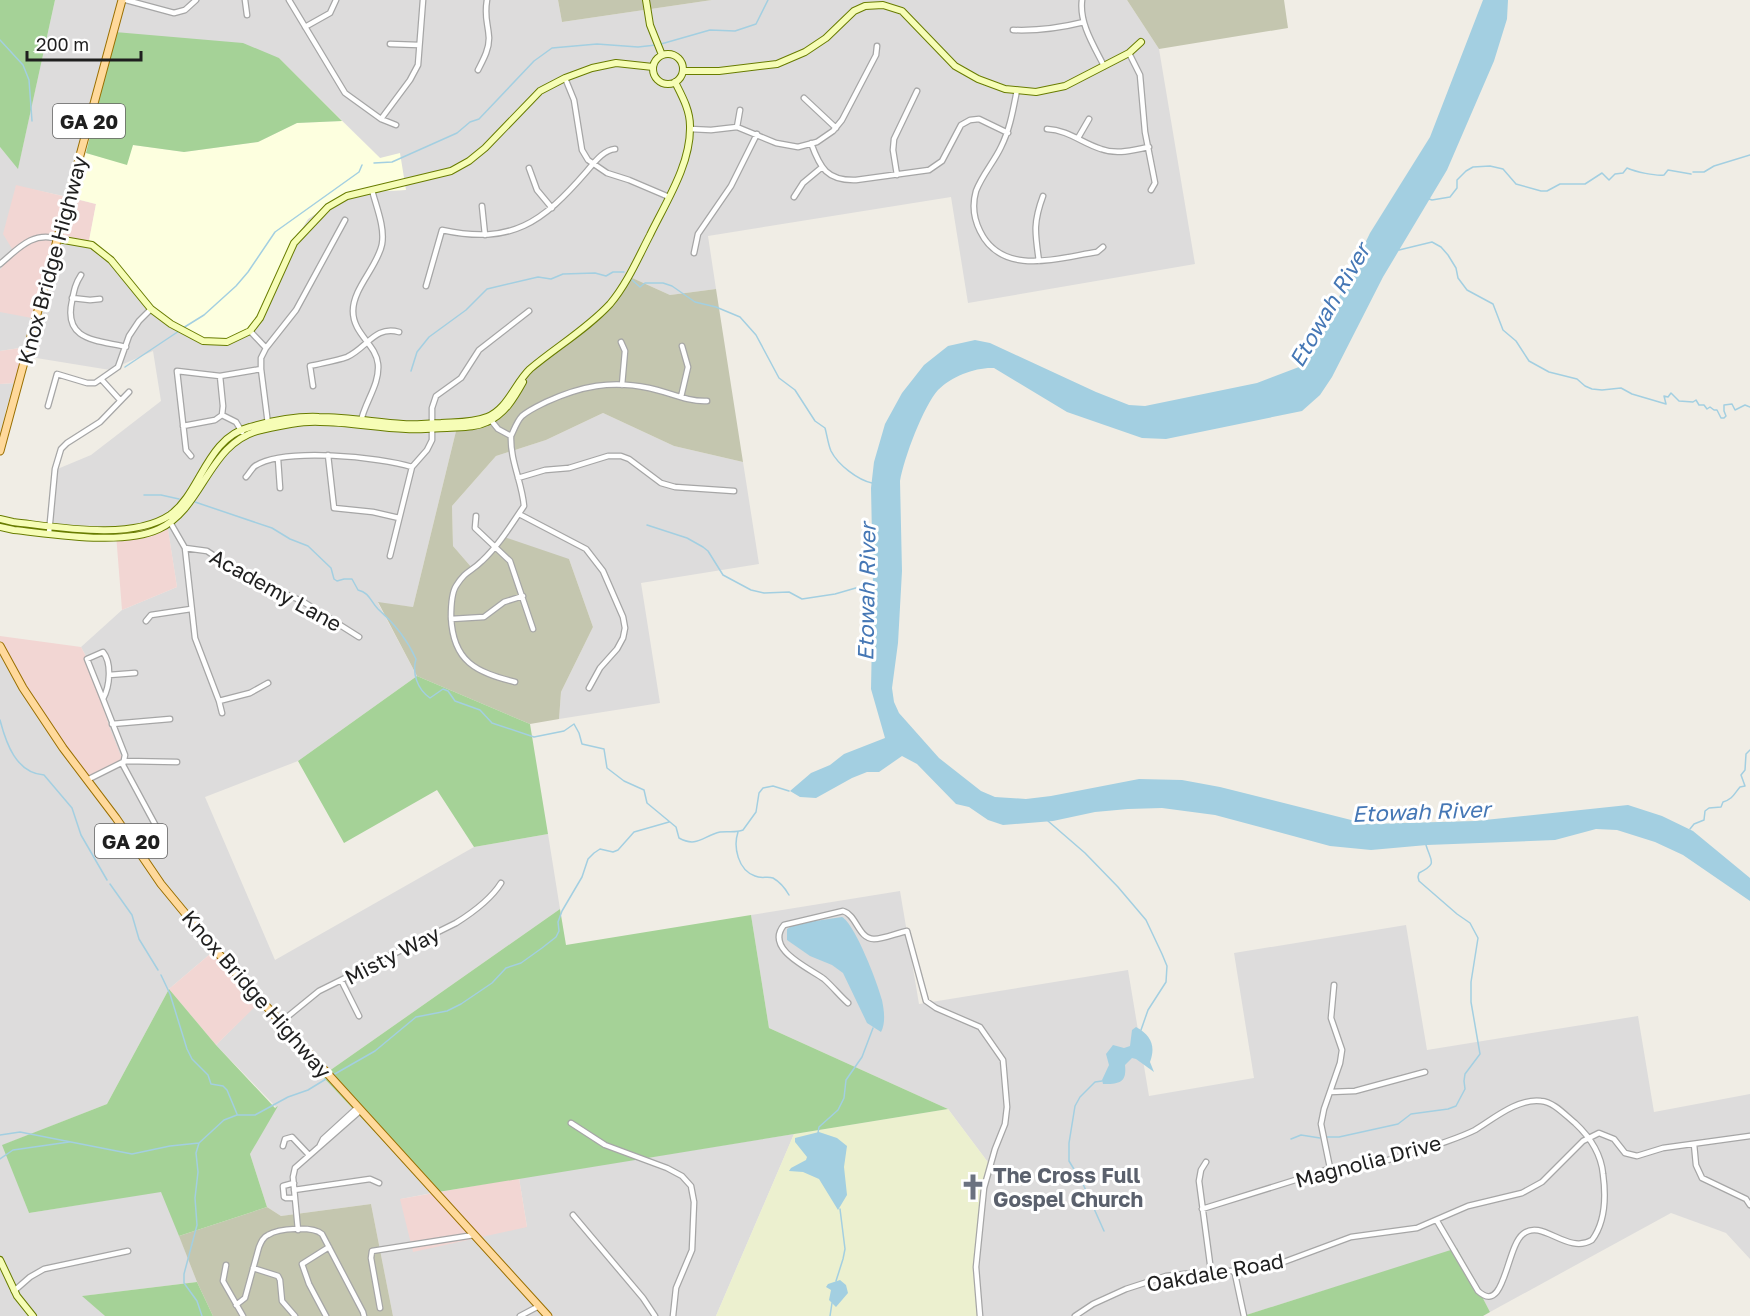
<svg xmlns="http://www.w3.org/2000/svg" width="1750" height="1316" font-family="'Golos Text',sans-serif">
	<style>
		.residential { fill: #dddcdc }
		.commercial { fill: #f2d6d3 }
		.education { fill: #fdffdf }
		.construction { fill: #c4c6af }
		.farmland { fill: #ecf0cf }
		.forest { fill: #a5d297 }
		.water { fill: #a3cfe1 }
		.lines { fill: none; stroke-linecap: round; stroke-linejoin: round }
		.stream { stroke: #a3cfe1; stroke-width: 1.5 }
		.street-casing { stroke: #a6a6a6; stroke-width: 7 }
		.secondary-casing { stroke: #687c00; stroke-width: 8 }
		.primary-casing { stroke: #9a6f00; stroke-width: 9 }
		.street { stroke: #fff; stroke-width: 4.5 }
		.secondary { stroke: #f6fdb6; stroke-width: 6 }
		.primary { stroke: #ffd99b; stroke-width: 7 }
		.labels { text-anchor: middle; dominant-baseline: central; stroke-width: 6; stroke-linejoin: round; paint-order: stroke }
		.shield { fill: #fff; stroke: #626262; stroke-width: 1.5 }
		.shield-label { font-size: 20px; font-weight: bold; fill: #1f1f1f }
		.street-label { font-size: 21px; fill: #1f1f1f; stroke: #fff }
		.worship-label { font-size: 21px; font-weight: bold; fill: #5b616d; stroke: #fff; text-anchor: start }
		.water-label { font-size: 22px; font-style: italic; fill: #4577b5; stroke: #fff }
	</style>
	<rect width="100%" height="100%" fill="#f0ede5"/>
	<path class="residential" d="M55 0H558L562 22 712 0H1127L1159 49 1195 264 968 303 951 197 708 236 716 289 670 295 628 276 605 309 500 412 457 427 413 607 378 603 417 676 298 761 205 797 275 960 474 847 548 834 560 909 322 1076 432 1193 401 1199 527 1227 519 1178 794 1134 716 1316H393L371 1204 281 1216 267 1207 250 1154 276 1107 216 1045 262 999 216 949 169 989 107 1104 3 1145 29 1213 162 1191 197 1282 83 1296 105 1316H0V640L10 668 109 726 89 662 81 647 122 610 177 587 167 524 116 534H51L55 470 91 455 161 401 153 351 110 370 24 356 26 347 0 351V312L61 238 288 251 308 219 338 199 366 192 405 190 380 158 279 58 115 32 73 198 16 186 14 252 0 270V147L18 168Z
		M15 383 6 409 0 449V384Z
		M603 413 674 446 743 462 759 564 641 583 660 703 559 719 561 692 593 627 569 559 472 568 453 546 452 506 496 456 546 440Z
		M900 891 919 1004 1128 970 1149 1096 1254 1078 1234 953 1406 925 1427 1050 1638 1016 1654 1112 1750 1094V1259L1726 1233 1671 1213 1490 1312 1457 1249 1243 1316H979L975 1276 990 1165 948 1109 769 1028 751 915Z"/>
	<path class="commercial" d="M16 185 96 204 88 246 61 238 37 319 0 312V270L14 252 3 234Z
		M27 347 15 383 0 384V351Z
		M167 523 177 587 122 610 116 534Z
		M0 636 81 647 89 662 109 726 123 761 88 780 10 667 0 640Z
		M216 949 262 1000 216 1045 169 989Z
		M519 1178 527 1227 413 1252 400 1199Z"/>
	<path class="education" d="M342 121 380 158 400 153 406 190 366 192 338 199 308 219 288 251 274 295 250 331 221 341H201L148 307 101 251 88 246 96 204 73 198 86 153 126 164 133 145 184 152 258 142 297 123Z"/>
	<path class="construction" d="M558 0H712L562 22Z
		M1127 0H1284L1288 28 1159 49Z
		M628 276 670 295 716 289 743 462 674 446 603 413 546 440 496 456 452 506 453 546 472 568 504 537 569 559 593 627 561 692 559 719 530 724 417 676 378 602 413 607 457 427 500 412 521 379 605 309Z
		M371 1204 393 1316H213L197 1282 179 1236 267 1207 281 1216Z"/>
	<path class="farmland" d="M948 1109 990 1165 975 1276 979 1316H716L794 1134Z"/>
	<path class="forest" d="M0 0H55L18 169 0 147Z
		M115 32 243 43 279 58 342 121 297 123 258 142 184 152 133 145 127 165 86 153Z
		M417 676 530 724 548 834 474 847 437 790 344 843 298 761Z
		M560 909 566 945 751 915 769 1028 948 1109 432 1193 322 1076Z
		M169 989 216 1045 275 1108 278 1106 250 1154 267 1207 179 1236 161 1192 29 1213 2 1145 107 1104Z
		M1457 1248 1490 1312 1483 1316H1243Z
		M197 1282 213 1316H105L82 1296Z"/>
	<path class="water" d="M1483 0H1508L1507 19 1494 61 1447 170 1383 277 1332 377 1320 395 1302 411 1166 439 1142 438 1067 412 994 368C976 367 952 376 938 390 923 407 904 458 900 481L902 571 898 643 892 688 894 702 899 713 939 758 981 791 995 797 1026 799 1051 796 1139 779 1182 780 1220 787 1367 824 1475 821 1628 805 1662 816 1693 831 1750 878V901L1683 855 1655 842 1617 830 1596 829 1555 840 1427 845 1371 850 1330 846 1215 815 1162 808 1128 809 1095 812 1053 821 1003 825 988 820 969 807 956 804 917 764 902 756 879 772H867L852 778 816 798 800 797 790 791 811 773 830 765 844 754 885 738 871 689 873 584 871 488 874 462 885 424 902 393 924 365 948 346 975 340 990 343 1096 392 1129 405 1145 406 1257 383 1299 367 1312 353 1370 233 1430 137Z
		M842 917C855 924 878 984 882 1000 884 1010 886 1023 881 1032L867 1023 843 973 832 965 810 956 787 940V929L795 924Z
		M1136 1027C1151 1035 1156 1046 1150 1062L1154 1072 1136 1059 1132 1058 1125 1065C1127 1083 1119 1084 1103 1084L1102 1080 1109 1065 1106 1054 1113 1045 1124 1048 1130 1046 1132 1030Z
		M819 1132 837 1138 847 1146 844 1167 847 1195 838 1210 819 1179 803 1172 789 1171 791 1168 806 1160 807 1157 795 1142V1138Z
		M840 1280 846 1285 848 1293 836 1307 829 1300 831 1290 826 1287 828 1284Z"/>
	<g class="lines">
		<path class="stream" d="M0 40 23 65 29 80 32 121
			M661 44 710 30 735 31 756 24 768 0
			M374 163 392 162 401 158 457 133 470 122 479 119 534 61 552 48 597 44 638 47 656 45
			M1693 172H1704L1714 166 1750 155
			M1429 199 1432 200 1450 197 1457 188V180L1466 171 1473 167 1490 166 1503 169 1516 184 1541 191H1547L1560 184H1585L1602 173 1609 180 1615 174 1623 173 1627 168C1636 172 1655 176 1664 175L1668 170 1691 174
			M1399 250 1432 242 1441 247 1448 255 1456 268 1458 278 1467 290 1493 304 1503 330 1516 341 1529 361 1549 372 1577 379 1585 386 1592 389 1602 390 1621 388 1632 394 1666 404 1664 396 1668 397 1671 393 1679 401 1693 402 1696 400 1699 405H1704L1707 409 1710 407 1714 410H1717L1721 418H1724L1726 416 1724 411V405L1732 404 1735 410 1745 405 1750 407
			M632 280 640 287 645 283H663L672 286 695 302 716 307 740 317 756 335 779 378 795 390 815 421 825 428C827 435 828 444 831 451 838 465 858 480 872 483
			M183 328 204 315 236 286 248 272 275 232 359 172 362 165
			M125 367 179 331
			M411 371 417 352 429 337 466 310 487 289 538 277 551 279 563 274 595 273 606 276 613 272H624
			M144 495H161L179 499
			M195 502 272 528 290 539 308 546 331 568 334 579 337 581 344 579H352L358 590C370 593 370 601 378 609 394 623 407 639 416 659 412 673 417 689 430 698L443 689 448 691 455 701 480 710 492 723 534 737 564 731 574 724 579 733 582 744 604 749 607 768 624 781 644 790 647 803 676 827 679 838C697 848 703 836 720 832 728 831 736 833 743 830L756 812 759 793 763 788 773 786 789 791
			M647 525 687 538 703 547 708 551 723 575 751 590 764 593 789 592 802 599 835 594 873 583
			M0 720C6 743 16 773 44 775L72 808 81 835 107 880
			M1048 821 1085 853 1118 887 1146 920 1162 954 1167 966 1166 982 1148 1010 1141 1030
			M1690 829 1694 824 1704 820 1705 811 1709 808 1721 807 1723 802C1733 799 1734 794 1740 787L1745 786 1741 775 1745 770 1746 754 1750 750
			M738 832C733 847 738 870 755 876 761 879 767 876 773 878 780 882 785 888 789 895
			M110 884 132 915 139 939 158 970
			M161 975 170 994 187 1049 192 1059 208 1075 211 1084 223 1086 227 1090 237 1114
			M333 1075 375 1051 416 1017 447 1011 461 1004 492 983 506 968 521 963 542 948 556 937 559 931 558 922 562 911 582 877 588 859 594 853 600 849 613 852 618 850 634 832 669 822
			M1102 1081 1095 1082 1080 1097 1075 1106 1069 1143V1161L1083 1184 1104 1231
			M818 1133 819 1127 838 1110 844 1098 846 1080 862 1057 873 1028
			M0 1135 20 1132 132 1154 170 1146 199 1143
			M1327 1137H1339L1398 1124 1411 1114 1448 1109 1456 1106 1465 1089 1464 1081 1465 1074 1480 1054 1471 1002V982L1478 938 1470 923 1457 914 1419 881 1418 877 1419 873C1438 863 1431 862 1426 845
			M1291 1139 1301 1135 1320 1138
			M0 1159 13 1150 69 1142
			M836 1281 843 1259 845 1249 840 1209
			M202 1316 197 1301 184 1283V1274L197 1225 195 1198 198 1172 196 1153 199 1143 224 1120 237 1115H255L288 1097 308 1090 326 1079
			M830 1316 832 1303"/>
		<g class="street-casing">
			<path id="street" d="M126 0 174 13 185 10 196 0
				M245 0 247 15
				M289 0 345 93 381 119 396 125
				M1082 0C1079 23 1094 46 1104 66
				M305 27 330 13 336 0
				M1013 30C1038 31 1060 28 1084 22
				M390 44 419 45
				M1129 53 1140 75 1145 132 1155 183 1151 190
				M478 70C483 60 489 50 489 38 488 22 484 18 487 0
				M565 78 574 100 582 150 588 160 607 173 629 180 669 197
				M1017 90C1013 110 1010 129 1001 147 994 162 982 175 976 191 972 205 974 219 980 231 1002 277 1058 258 1097 252L1103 247
				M804 98 836 128
				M381 119 410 80 418 65 423 0
				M737 127 740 110
				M690 129 711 130 737 127 776 143 798 147 817 142 833 131 842 120 876 55 877 46
				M1047 129C1068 130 1082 143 1101 149 1117 155 1133 150 1149 147
				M1078 138 1089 119
				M811 143C820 168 827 181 856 180L929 170 942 161 961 125 970 120 979 119 1008 133
				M529 168 537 190 552 208
				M897 175 893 150 894 139 917 91
				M794 197 803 183 821 168
				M482 206 485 235
				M694 253 698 234 731 186 757 134
				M1039 261C1035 233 1033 223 1043 196
				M0 264C18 249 32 231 58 239
				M81 275C75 284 74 291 72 301 63 341 97 340 126 347
				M426 286 442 230C512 245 542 223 587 171 594 163 603 150 615 149
				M72 298 90 300 100 299
				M250 331 266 348
				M621 342 625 351 622 385
				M101 379 120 400
				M313 386 310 366C322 363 336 361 347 357 367 348 375 325 399 332
				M681 397 688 367 682 346
				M48 406 57 374 87 383H95L118 367 129 336 139 321 151 309
				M222 415 236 422 242 432
				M490 419 498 429 511 436C510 461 522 482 524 506 511 525 499 545 482 561 471 572 466 570 456 586 451 594 451 608 451 617 453 662 476 672 515 682
				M361 421C365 402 380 384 378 364 376 344 353 334 353 311 353 288 378 266 382 244 385 227 376 206 372 190
				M268 424 261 369V358L266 348 296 310 345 220
				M183 426 215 420 222 415 223 406 220 376
				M511 436C514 430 517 421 522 416 529 410 538 406 546 402 581 386 611 380 649 388 669 392 687 402 707 401
				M328 455 334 508 373 512 399 518
				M191 456 186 450 177 371 220 376 261 369
				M278 459 280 488
				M246 477C249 474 252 468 255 466 284 447 380 457 412 467
				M518 478 545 470 569 468 608 456H621L629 459 661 483 675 487 734 491
				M519 514 586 549 603 571 623 617 625 628 623 638 617 649 600 668 589 688
				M476 516 475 528 510 561 533 629
				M170 522 185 548 207 551 249 579 302 601 359 637
				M49 533 55 469 61 449 67 443 100 422 129 392
				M185 548 195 638 219 701 250 693 268 683
				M390 556 412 467 427 450 432 440V408L436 396 461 378 479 350 529 311
				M451 619 484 617 504 602 523 596
				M146 621 151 615 191 609
				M109 675 135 673
				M103 699 87 659 103 652C112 663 110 686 103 699L125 755 123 765 157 828 156 831 133 843
				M219 701 222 713
				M112 724 170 719
				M87 780 125 761 177 762
				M341 980 359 1016
				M848 1003C840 996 833 987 824 979 809 968 764 949 784 925L843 911C857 915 858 939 874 939 884 939 897 933 907 931L926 1001 936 1008 980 1027 1003 1060 1007 1107 1005 1124 995 1149 984 1188 976 1267 980 1316
				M281 1022 319 991 456 923C472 913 491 899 501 883
				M1330 1092 1355 1091 1425 1072
				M571 1123 605 1145 667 1168 682 1176 691 1186 694 1202 692 1250 676 1288 673 1316
				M1694 1144 1696 1165 1702 1178 1746 1199 1750 1205
				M320 1145 323 1139 358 1107
				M283 1146 285 1139 292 1137 309 1155
				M1206 1162 1201 1170 1199 1181 1211 1271
				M1330 1168 1321 1124 1324 1109 1340 1063 1342 1050 1331 1018 1334 985
				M294 1183 283 1186 284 1197 286 1198H295
				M294 1190 370 1179 379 1183
				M1202 1209 1321 1172 1330 1168C1349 1176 1454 1141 1475 1130 1493 1119 1518 1098 1541 1101 1554 1102 1565 1115 1575 1123 1590 1137 1601 1153 1603 1174 1606 1196 1606 1221 1592 1240 1567 1255 1542 1218 1523 1234 1506 1247 1505 1316 1478 1291L1437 1221
				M573 1215 643 1298 655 1316
				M298 1230 293 1177 295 1168 361 1110
				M226 1265 223 1281 243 1316
				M253 1268 278 1276 280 1280 282 1301 295 1316
				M1233 1271 1235 1274 1244 1316
				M14 1291 30 1277 44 1269 128 1251
				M236 1305 245 1298 259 1247C261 1242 263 1237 268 1235 279 1228 313 1226 322 1234L363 1312 364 1316
				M380 1308 371 1258 372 1251 474 1235
				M326 1316 309 1284 302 1264 329 1247
				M520 1316 539 1306
				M1075 1316 1093 1304 1126 1289 1166 1276 1211 1271H1233L1281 1263 1351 1237 1417 1228 1468 1206 1522 1193 1542 1182 1583 1141 1599 1133 1614 1139 1625 1153 1637 1156 1663 1148 1750 1136"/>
		</g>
		<g class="secondary-casing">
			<path id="secondary" d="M646 0 650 25 662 55
				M653 69a15 15 0 1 1 30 0a15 15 0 1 1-30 0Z
				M683 71H719L777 64 805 52 826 38 854 11 865 6 883 5 902 11 955 66 978 79 1005 89 1036 92 1065 86 1129 53 1141 42
				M58 239 92 245 111 260 151 309 171 324 203 341 227 342 250 331 260 318 294 243 328 207 347 196 451 171 469 161 485 148 540 91 565 78 592 68 616 63 653 67
				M0 519 13 522C58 527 131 541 170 515 201 493 206 438 250 427 271 421 297 416 319 417 347 417 375 422 403 424 416 425 428 423 441 423 456 422 472 423 487 417 507 410 515 383 530 369 556 347 587 329 610 304 627 284 638 258 650 235 666 202 691 164 690 126 690 110 682 96 675 82
				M0 527 14 530C53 534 123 546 159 529 204 508 208 442 261 430 279 426 301 421 320 422 348 422 377 428 406 429 419 430 433 428 447 428 460 427 475 428 487 422 505 414 514 398 523 382
				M0 1260 17 1296 33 1316"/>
		</g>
		<g class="primary-casing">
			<path id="primary" d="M0 451 122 0
				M0 646 23 688 63 748 116 818 161 884 217 952 548 1316"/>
		</g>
		<use href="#street" class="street"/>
		<use href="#secondary" class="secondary"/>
		<use href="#primary" class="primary"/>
	</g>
	<defs>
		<g id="church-bare" transform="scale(2.07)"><path d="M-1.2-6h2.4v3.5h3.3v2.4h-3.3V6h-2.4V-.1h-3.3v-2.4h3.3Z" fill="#6b7280" stroke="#fff" stroke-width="2.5" paint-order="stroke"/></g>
	</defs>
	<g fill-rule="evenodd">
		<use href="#church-bare" x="973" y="1187"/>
	</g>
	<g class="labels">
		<g class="shield">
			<rect x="53" y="104" width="72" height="34" rx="4.5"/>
			<rect x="95" y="824" width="72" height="34" rx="4.5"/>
		</g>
		<g class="shield-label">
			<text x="89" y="121">GA 20</text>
			<text x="131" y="841">GA 20</text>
		</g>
		<g class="street-label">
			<text transform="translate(52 260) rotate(-75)">Knox Bridge Highway</text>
			<text transform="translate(276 590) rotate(29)">Academy Lane</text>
			<text transform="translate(392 955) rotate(-27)">Misty Way</text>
			<text transform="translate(257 994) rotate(49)">Knox Bridge Highway</text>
			<text transform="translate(1368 1161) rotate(-15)">Magnolia Drive</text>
			<text transform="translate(1215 1272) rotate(-10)">Oakdale Road</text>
		</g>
		<g class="worship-label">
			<text x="993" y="1175">The Cross Full<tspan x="993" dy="24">Gospel Church</tspan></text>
		</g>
		<g class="water-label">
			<text transform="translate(1329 305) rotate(-60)">Etowah River</text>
			<text transform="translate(866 592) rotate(-89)">Etowah River</text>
			<text transform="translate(1421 811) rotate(-2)">Etowah River</text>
		</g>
	</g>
	<path d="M27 51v9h114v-9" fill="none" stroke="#1f1f1f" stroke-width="3"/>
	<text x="36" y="51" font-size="18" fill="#1f1f1f" stroke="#ffffff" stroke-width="4.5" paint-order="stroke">200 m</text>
</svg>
